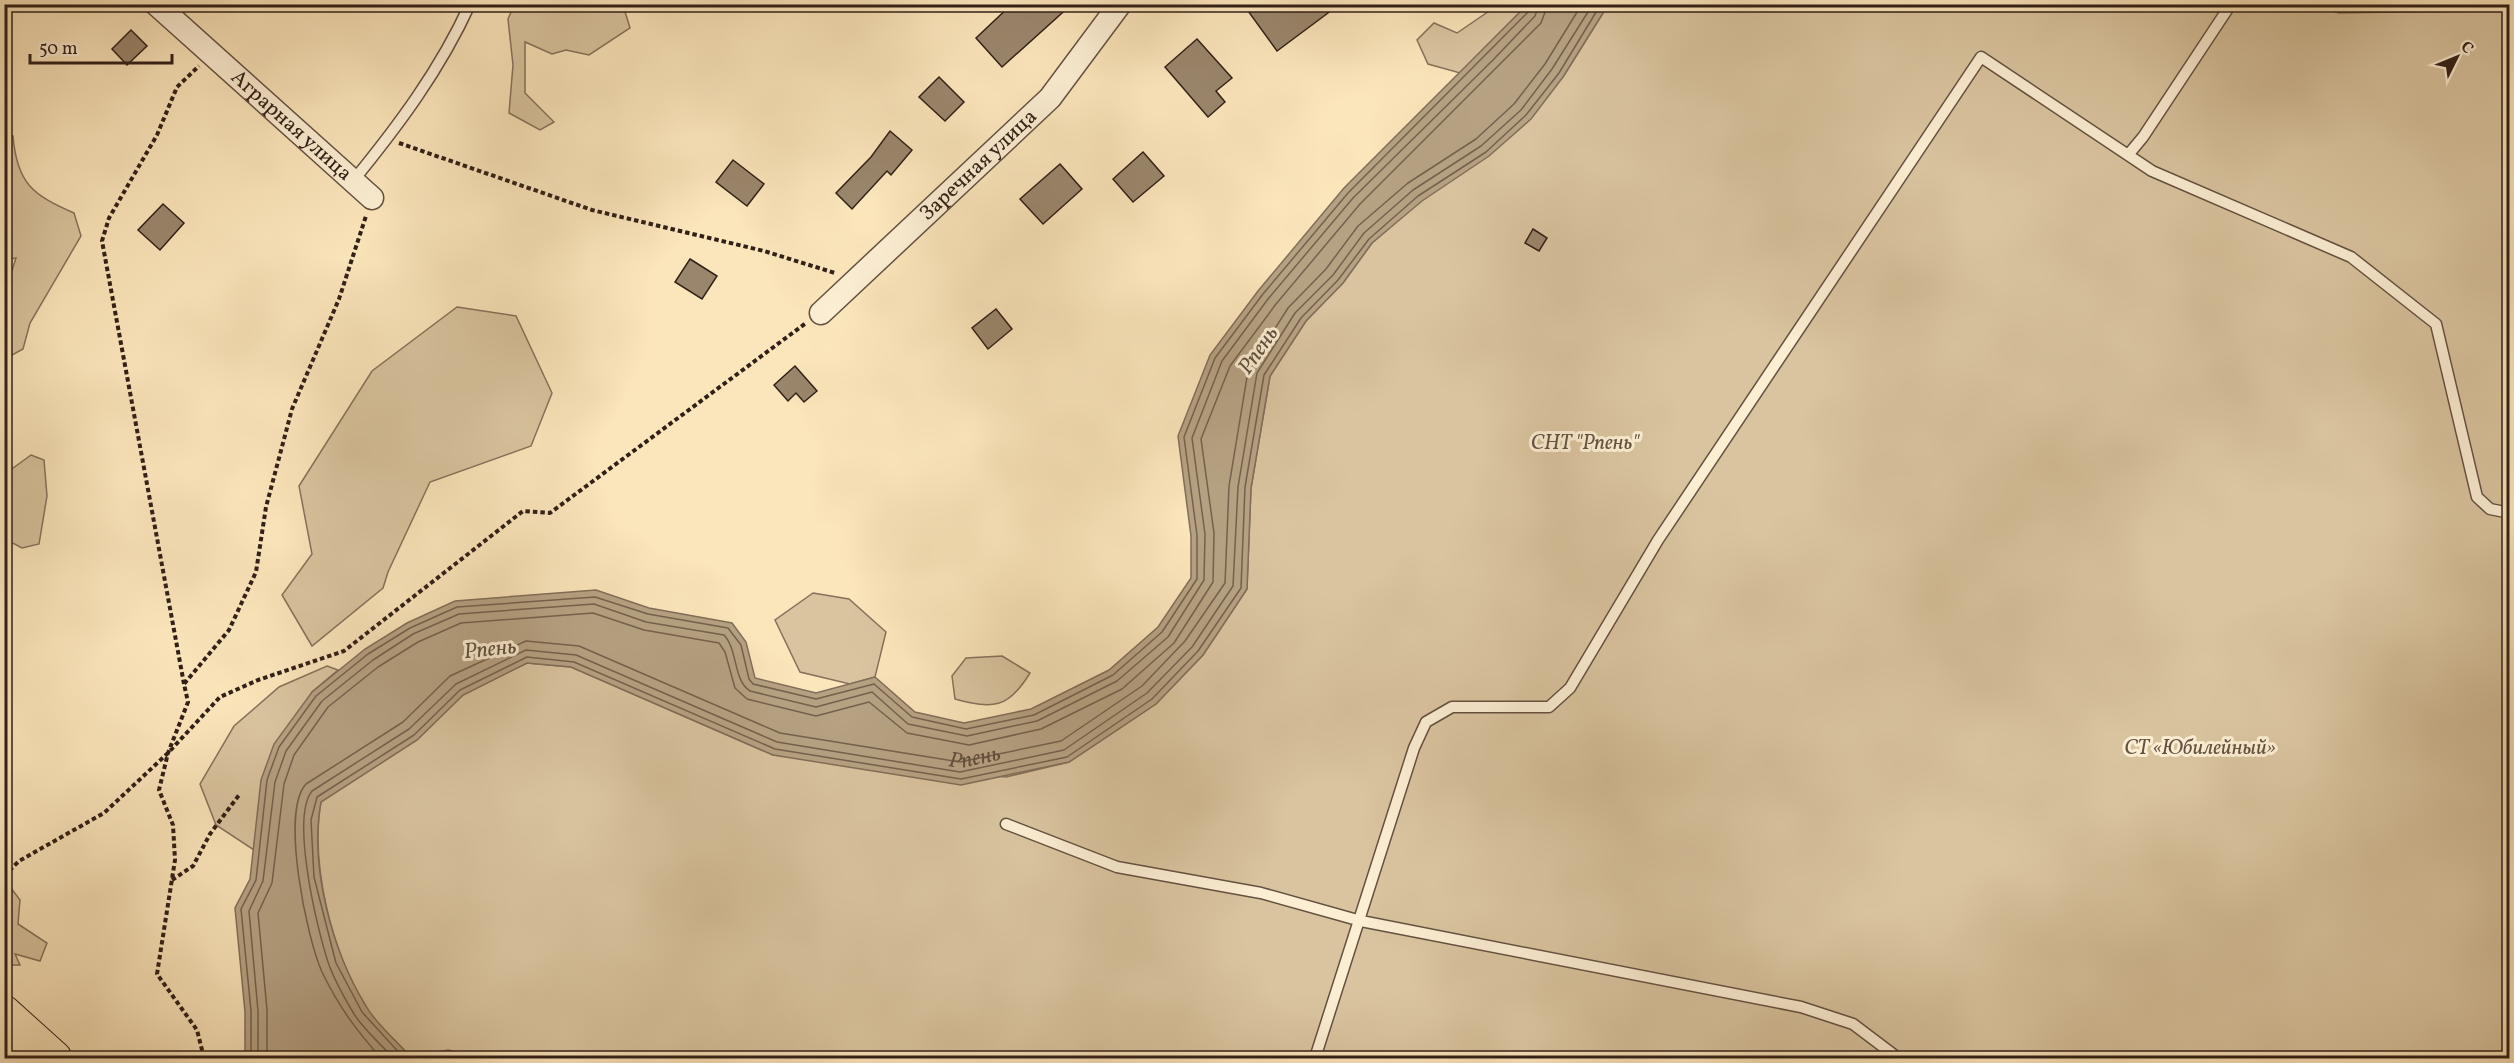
<svg xmlns="http://www.w3.org/2000/svg" width="2514" height="1063" font-family="Vollkorn,serif">
	<style>
		.green { fill: #d9c49f; stroke: #85725b; stroke-width: 1.5 }
		.water { fill: #b6a283; stroke: #816e58; stroke-width: 1.5 }
		.lines { fill: none; stroke-linecap: round; stroke-linejoin: round }
		.shore { stroke: #74614d; stroke-width: 1.5 }
		.building { fill: #9a866c; stroke: #312017; stroke-width: 1.5 }
		.lane-casing { stroke: #645140; stroke-width: 13 }
		.street-casing { stroke: #645140; stroke-width: 25 }
		.highway-casing { stroke: #312017; stroke-width: 35 }
		.path { stroke: #312017; stroke-width: 4; stroke-dasharray: 4.5 3; stroke-linecap: butt }
		.lane { stroke: #fceed3; stroke-width: 10 }
		.street { stroke: #fceed3; stroke-width: 22 }
		.highway { stroke: #fbe5bb; stroke-width: 33 }
		.labels { text-anchor: middle; dominant-baseline: central; stroke-width: 6; stroke-linejoin: round; paint-order: stroke }
		.street-label { font-size: 21px; fill: #312017; stroke: #fceed3 }
		.park-label { font-size: 21px; font-style: italic; fill: #635140; stroke: #fceed3 }
		.water-label { font-size: 22px; font-style: italic; fill: #604e3d; stroke: #fceed3 }
	</style>
	<rect width="100%" height="100%" fill="#fbe5bb"/>
	<filter id="stains"><feTurbulence type="fractalNoise" baseFrequency=".00333" numOctaves="4"/><feColorMatrix values="0 0 0 0 .2 0 0 0 0 .09 0 0 0 0 .02 0 0 0 .5 -.17"/></filter>
	<radialGradient id="worn" r=".72"><stop offset=".6" stop-color="#630" stop-opacity="0"/><stop offset="1" stop-color="#630" stop-opacity=".3"/></radialGradient>
	<path class="green" d="M514 5H623L630 28 589 55 566 50 552 54 525 42V93L554 122 540 130 509 113 513 65 508 19Z
		M1498 5H1527L1460 73 1428 64 1417 40 1434 23 1457 33Z
		M1608 5H2509V1058H483L448 1050 411 1058C397 1042 377 1025 365 1006 332 951 310 866 321 801L417 740 463 695 527 663 571 667 773 755 1006 777 1069 762 1156 704 1203 655 1247 589 1251 488 1270 376 1306 321 1343 283 1372 243 1563 77Z
		M5 135 13 136C17 184 33 195 74 213L81 236 30 323 23 349 5 359V292L16 258 5 260Z
		M457 307 516 316 552 393 531 446 430 482 388 572 383 588 312 646 282 595 312 554 299 486 372 371Z
		M31 455 44 460 47 496 39 544 22 548 5 539V474Z
		M813 593 849 599 886 632 875 677 850 684 800 672 775 620Z
		M1002 656 1030 673C1008 709 993 709 955 699L952 676 966 658Z
		M327 666 338 670 312 692 257 833 254 850 216 825 200 784 234 726 279 687Z
		M5 880 20 900 18 924 47 943 40 961 15 954 20 965H5Z"/>
	<path class="water" d="M1527 5H1608L1563 77 1531 119 1489 156 1422 201 1372 243 1343 283 1306 321 1270 376 1251 488 1247 589 1203 655 1156 704 1069 762 961 785 773 755 571 667 527 663 463 695 417 740 321 802C309 866 332 951 366 1006 377 1026 398 1041 411 1058H245V1012L235 908 250 879 261 780 274 744 312 692 365 649 407 623 455 601 596 590 649 608 732 623 746 642 755 678 816 693 875 677 915 712 964 723 1031 709 1109 670 1158 627 1191 578V536L1178 436 1210 355 1258 291 1344 188Z"/>
	<g class="lines">
		<g class="shore">
			<path d="M251 1058V1011L241 909 256 880 267 780 279 747 316 696 368 654 410 628 457 607 595 597 648 614 728 628 741 645 749 679 753 684 816 699 874 684 912 717 966 729 1034 715 1113 675 1162 632 1197 579V535L1184 437 1215 358 1263 294 1348 193 1529 11 1531 4"/>
			<path d="M258 1058V1011L249 911 263 881 275 782 286 751 322 701 373 660 413 634 459 614 594 604 646 622 724 635C738 650 733 680 750 691L816 707 872 692 908 724 967 736 1037 721 1117 681 1168 637 1204 580 1205 534 1192 438 1222 361 1268 299 1353 198 1493 60 1535 16 1539 4"/>
			<path d="M267 1058V1010L258 913 272 883 284 784 294 755 328 707 378 667 418 642 461 623 593 613 644 630 719 643 725 652 735 688 747 699 816 716 869 702 907 733 969 745 1041 729 1122 689 1174 643 1213 582 1214 533 1201 439 1230 366 1276 304 1360 204 1541 23 1548 4"/>
			<path id="s1" d="M381 1058C356 1030 339 1007 322 972 307 939 280 812 306 784L403 722 450 676 526 641 579 646 780 733 960 762 1061 741 1142 686 1185 641 1225 583 1229 486 1248 371 1288 308 1326 269 1358 226 1408 183 1476 139 1514 104 1545 64 1582 4"/>
			<path d="M393 1058C381 1044 364 1030 354 1014 345 999 335 981 329 965 318 933 290 818 312 791L409 729 456 684 526 650 576 655 777 742 960 772 1064 750 1147 693 1192 647 1233 586 1238 487 1257 373 1295 313 1333 275 1364 233 1413 190 1481 146 1521 110 1552 69 1593 4"/>
			<path d="M404 1058 362 1012 336 963 314 877 311 820 317 797 414 735 460 690 527 657 574 662 775 749 961 779 1067 757 1152 699 1198 651 1241 588 1245 487 1264 375 1301 318 1338 280 1369 239 1418 196 1486 152 1526 115 1559 73 1601 4"/>
		</g>
	</g>
	<path class="building" d="M1012 4H1072L1002 67 976 38Z
		M1243 4H1340L1277 51Z
		M131 30 147 46 127 65 112 49Z
		M1197 39 1232 78 1216 91 1225 102 1208 117 1165 67Z
		M939 77 964 102 945 121 919 97Z
		M890 131 912 150 891 175 887 171 852 209 836 193 871 157Z
		M1143 152 1164 176 1133 202 1113 179Z
		M733 160 764 184 747 206 716 182Z
		M1060 164 1082 189 1043 224 1020 199Z
		M163 204 184 223 160 250 138 230Z
		M1533 229 1547 238 1539 251 1525 243Z
		M690 259 717 276 702 299 675 282Z
		M996 309 1012 329 988 349 972 328Z
		M795 366 817 391 804 402 796 393 788 401 774 385Z"/>
	<g class="lines">
		<g class="lane-casing">
			<path id="lane" d="M2326 4 2339 7 2510 5
				M2128 155 2143 137 2231 4
				M353 181C398 126 440 70 470 4
				M1006 824 1117 867 1261 893 1361 921 1801 1007 1853 1024 1898 1058
				M1315 1058 1414 748 1426 722 1452 707H1549L1570 688 1658 540 1981 57 2152 171 2351 257 2436 324 2477 497 2490 509 2510 513"/>
		</g>
		<g class="street-casing">
			<g id="street">
				<path id="s2" d="M156 4 372 198"/>
				<path id="s3" d="M821 313 1050 98 1120 4"/>
			</g>
		</g>
		<g class="highway-casing">
			<path id="highway" d="M4 1012 55 1058
				M4 1053 11 1058"/>
		</g>
		<path class="path" d="M399 143 592 210 764 251 835 273
			M184 684 102 241 109 218 157 135 177 87 199 66
			M4 876 19 861 104 813 168 753 220 697 258 680 344 651 523 511 550 513 806 323
			M172 880 193 866 210 834 239 795
			M204 1058 197 1030 157 974 175 860 173 825 159 790 168 753 188 702 184 684 229 630 256 572 266 507 292 409 339 299 366 216"/>
		<use href="#lane" class="lane"/>
		<use href="#street" class="street"/>
		<use href="#highway" class="highway"/>
	</g>
	<g class="labels">
		<g class="street-label">
			<text stroke="none"><textPath href="#s2" startOffset="182">Аграрная улица</textPath></text>
			<text stroke="none"><textPath href="#s3" startOffset="216">Заречная улица</textPath></text>
		</g>
		<g class="park-label">
			<text x="1585" y="443">СНТ "Рпень"</text>
			<text x="2200" y="748">СТ «Юбилейный»</text>
		</g>
		<g class="water-label">
			<text transform="translate(1259 351) rotate(-55)">Рпень</text>
			<text transform="translate(490 650) rotate(-6)">Рпень</text>
			<text stroke="none"><textPath href="#s1" startOffset="1032">Рпень</textPath></text>
		</g>
	</g>
	<rect width="2514" height="1063" fill="none" stroke="#fbe5bb" stroke-width="24"/>
	<rect x="6" y="6" width="2502" height="1051" fill="none" stroke="#312017" stroke-width="3"/>
	<rect x="12" y="12" width="2490" height="1039" fill="none" stroke="#312017" stroke-width="1.5"/>
	<g transform="translate(2457 57) rotate(47)" stroke="#fceed3" stroke-width="4.5" paint-order="stroke">
	<path d="M0-4.5L10 22L0 15L-10 22Z" fill="#312017"/>
	<text y="-9" font-size="16" font-weight="bold" text-anchor="middle" fill="#312017">С</text>
	</g>
	<path d="M30 54v9h142v-9" fill="none" stroke="#312017" stroke-width="3"/>
	<text x="39" y="54" font-size="18" fill="#312017" stroke="#fceed3" stroke-width="4.5" paint-order="stroke">50 m</text>
	<rect width="100%" height="100%" filter="url(#stains)"/>
	<rect width="100%" height="100%" fill="url(#worn)"/>
</svg>
